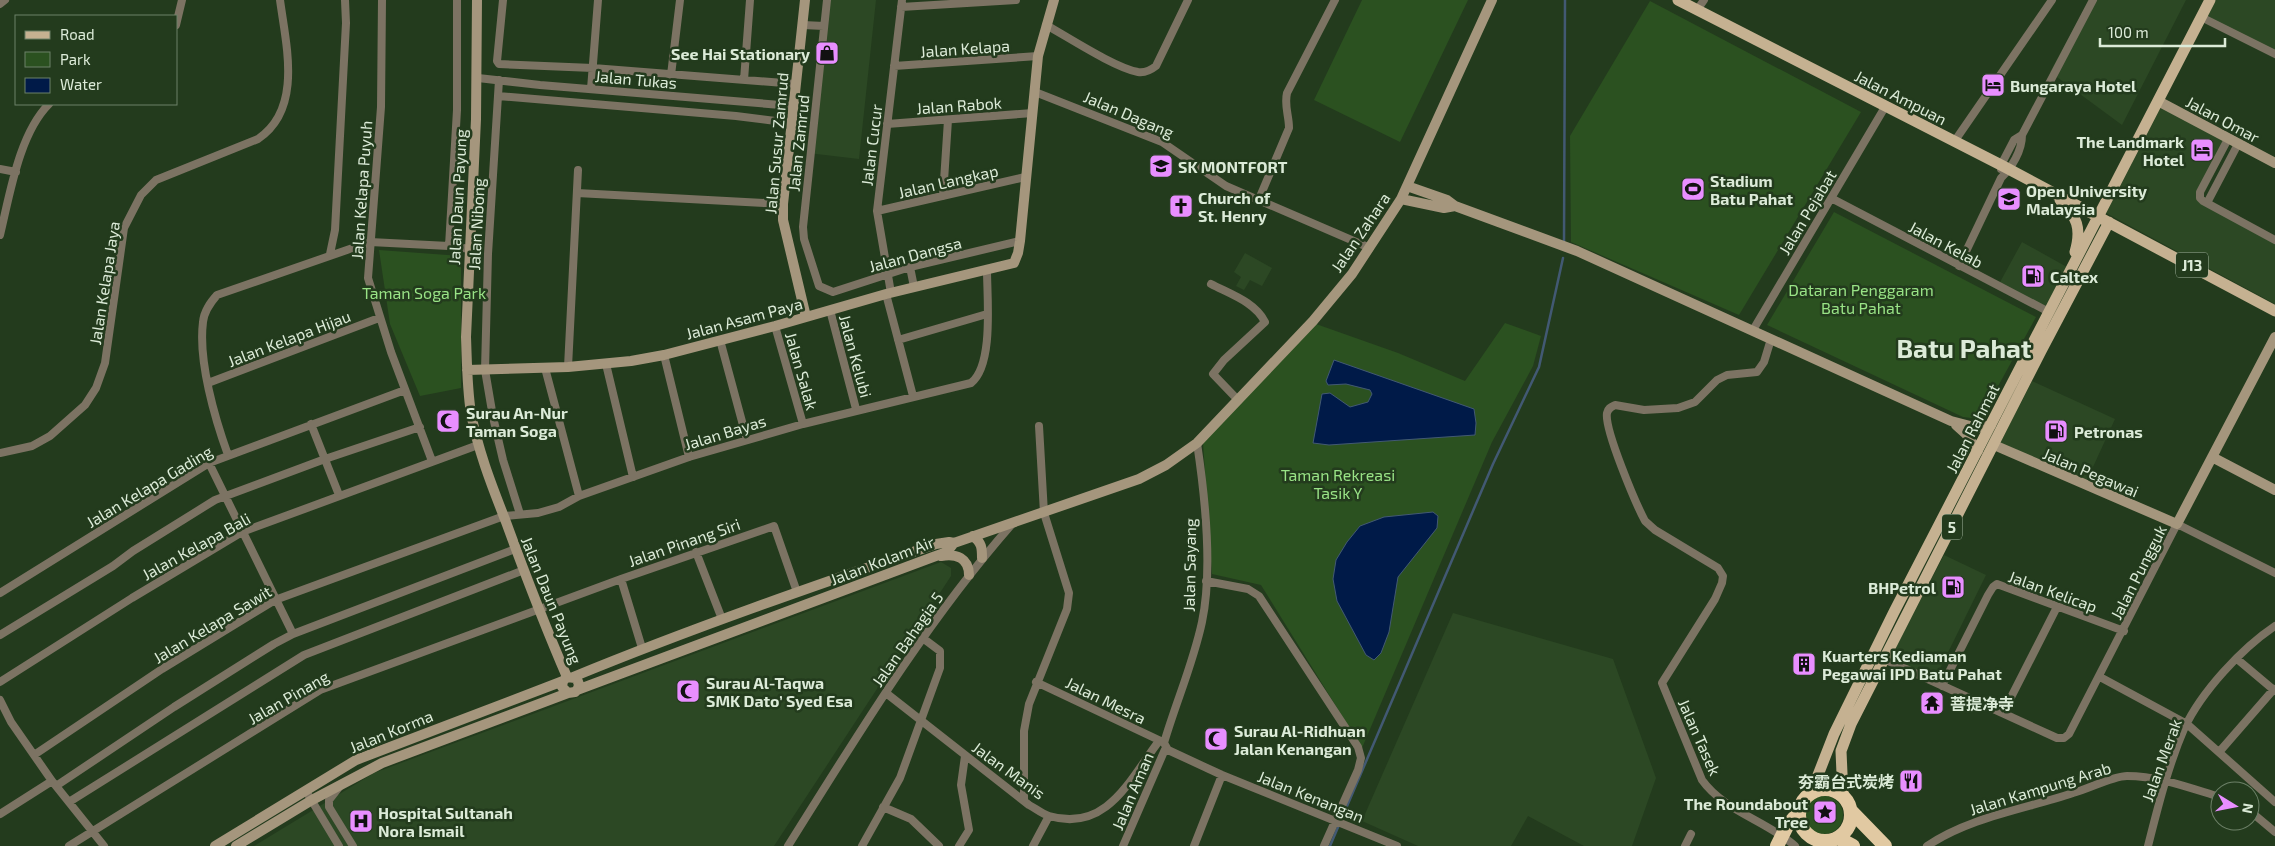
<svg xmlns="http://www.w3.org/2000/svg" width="2275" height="846" font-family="'Exo 2','Noto Sans SC',sans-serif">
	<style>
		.built { fill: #2c4824 }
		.green { fill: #2b5120 }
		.water { fill: #001a48; stroke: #425973 }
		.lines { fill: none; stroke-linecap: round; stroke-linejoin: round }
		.stream { stroke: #425973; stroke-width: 2.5 }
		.street { stroke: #7c7363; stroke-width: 8 }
		.secondary { stroke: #a5967d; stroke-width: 10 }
		.primary { stroke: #c5b191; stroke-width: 11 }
		.highway { stroke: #e1c9a2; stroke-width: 14 }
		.labels { text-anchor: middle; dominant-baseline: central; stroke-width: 5; stroke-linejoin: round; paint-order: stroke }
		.shield { fill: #233b1d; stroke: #a4b6a0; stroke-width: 1 }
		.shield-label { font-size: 15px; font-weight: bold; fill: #dcebd8 }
		.street-label { font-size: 16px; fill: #dcebd8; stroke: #233b1d }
		.poi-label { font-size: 16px; font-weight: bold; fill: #dcebd8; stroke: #233b1d; text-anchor: start }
		.park-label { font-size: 16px; fill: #99e386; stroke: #233b1d }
		.town-label { font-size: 26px; font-weight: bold; fill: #dcebd8; stroke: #233b1d }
	</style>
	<rect width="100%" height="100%" fill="#233b1d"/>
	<path class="built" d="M824 0H876L859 159 808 153Z
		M2089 0H2186L2122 125 2050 72Z
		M2216 0H2275V51L2207 17Z
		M2161 107 2229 144 2203 196 2275 237V304L2106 213Z
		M2022 242 2067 267 2046 307 1999 284Z
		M1245 253 1272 268 1262 286 1250 280 1244 290 1236 286 1241 277 1234 272Z
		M2032 381 2115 419 2087 480 2000 443Z
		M1944 555 1986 575 1935 679 1890 658Z
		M941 562 951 568V576L774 846H254L374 773Z
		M1453 613 1613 659 1656 778 1632 846H1584L1528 816 1511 846H1418L1362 821Z"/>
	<path class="green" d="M1362 0H1468L1400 142 1314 100Z
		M1650 1 1861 112 1739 315 1571 242 1570 136Z
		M1834 212 2036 317 1980 419 1963 417 1767 325Z
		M379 250 461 256V388L420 396 390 324Z
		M1505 323 1541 336 1533 366 1492 442 1362 748 1261 585 1212 574 1203 442 1316 324 1398 353 1465 381Z
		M1805 815a19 19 0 1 1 38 0a19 19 0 1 1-38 0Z"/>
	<path class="water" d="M1334 360 1474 409 1476 423 1475 435 1329 445 1313 443 1322 394 1330 393 1350 407 1368 402 1372 394 1370 390 1346 384 1328 385 1326 381Z
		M1433 512 1438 516 1437 528 1398 577 1389 632 1381 653 1374 660 1366 655 1337 601 1333 579 1336 560 1347 542 1360 526 1384 517Z"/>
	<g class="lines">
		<path class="stream" d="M1564 242 1565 0
			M1330 846 1493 464 1539 367 1563 258"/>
		<path class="street" d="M382 0 381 107 368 278 391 352 432 461
			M503 0 497 61 499 64 593 68 796 84
			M827 0 803 227 804 239 819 286 833 292 910 267 1020 241
			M0 4 5 0
			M901 7 1016 0
			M1697 10 1704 0
			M2201 17 2275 54
			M176 25 182 0
			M803 25 824 26
			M1046 25C1068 37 1115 68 1138 72 1145 73 1151 70 1156 66L1188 0
			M894 66 1038 56
			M671 75 680 0
			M478 78 540 85 793 106
			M499 80 488 254 485 370 493 417 503 460 520 514
			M744 80 750 0
			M591 89 598 0
			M1035 92 1162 142 1226 186 1370 248
			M498 96 736 116 791 123
			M887 124 1033 113
			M2228 139 2200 192V198L2203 201 2275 240
			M1954 142 2052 0
			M0 169 16 172
			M2001 169V165L2014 140 2022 135
			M577 193 783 204
			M943 196 948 120
			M1831 198 2049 312
			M1259 199 1289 128C1289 115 1284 106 1287 93L1335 0
			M2207 203 2238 144
			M877 211 1025 177
			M0 235C10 194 19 134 49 104
			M449 246 457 110V0
			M330 254 335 230 346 23 345 0
			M1959 266 2001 178C2012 167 2022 151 2022 135L2093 0
			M910 267 914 287
			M1211 284C1230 294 1255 302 1265 322L1224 360 1213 374 1237 399
			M891 293 877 211 902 0
			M886 294 913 396
			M830 310 856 409
			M775 326 803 424
			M1753 330 1885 107
			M1771 339 1764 362 1757 372 1727 375 1717 380 1695 402 1678 408 1644 410 1615 405C1611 407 1608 408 1607 413 1604 429 1636 504 1645 521L1655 530 1718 568 1723 576 1722 583 1715 599 1662 683 1702 780C1724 811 1767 821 1795 846
			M720 340 747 440
			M898 340 987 314
			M664 355 689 457
			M606 364 633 477
			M568 367 578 170
			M545 368 579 496
			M208 383 379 318
			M311 424 339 495
			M0 453 32 446 50 436 85 405 96 388 105 363 124 228 141 195 156 180 258 139C303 109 286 45 280 0
			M228 455C215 419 198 361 203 322 204 311 210 303 217 295L370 242 449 246 470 249
			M209 463 293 634
			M696 552 722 619
			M621 579 642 648
			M1206 581 1248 589 1259 596 1358 747 1361 758 1358 770 1324 846
			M0 593 209 463 405 390
			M0 635 113 566 133 551 215 500 325 459 420 427
			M1884 659 2057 738H2064L2069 734 2177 524 2275 573
			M2237 659 2275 691
			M2100 677 2187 724 2275 802
			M0 682 132 598 242 532 478 445
			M1036 682 1163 742
			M1942 686 1988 595 1993 587 1997 584 2124 631
			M886 693 1029 805C1035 808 1042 814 1049 816 1107 833 1130 779 1159 741
			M0 700 11 722 52 781 104 846
			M2003 713 2057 607
			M1164 743C1176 702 1193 664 1202 622 1213 570 1205 496 1197 443
			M1164 743 1168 750 1222 775 1397 846
			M2220 751 2274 689
			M34 755 162 669 275 600 504 516 538 513 559 507 579 496 689 457 803 424 971 383C994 365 987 298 987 270
			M56 786 174 707 274 644 293 634 515 549
			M340 786 329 800V807L353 846
			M306 791 339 846
			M1024 801V731L1029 704 1067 609 1069 593 1044 513 1039 426
			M69 802 304 655 524 570
			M883 807 911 819 939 846
			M2250 811 2275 832
			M0 814 52 781
			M69 846 320 690 621 579 774 526 797 592
			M788 846C857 736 926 622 1012 524
			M862 846 900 778 940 668V651L924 639
			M959 846 969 830 961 785 965 756
			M1033 846 1049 816
			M1123 846 1166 747
			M1194 846 1222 775
			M1685 846 1691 834
			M1927 846C1970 817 2025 809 2073 793 2088 789 2113 776 2127 776 2159 776 2190 788 2220 797
			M2148 846C2158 807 2168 766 2184 729 2201 692 2242 648 2275 626"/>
		<path class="secondary" d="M477 0 476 119 466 337C467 362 467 388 471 413 478 451 492 486 506 522 525 574 545 626 567 677
			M805 0 783 204V220L806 317
			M2158 101 2275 163
			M1407 186 1447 200 1455 206 1577 251 1951 421 1978 428 1991 425
			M1401 199 1444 208 1455 206
			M467 370 568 367 631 361 664 355 775 326 886 294 1014 263 1018 253 1020 241 1038 56 1054 0
			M1956 425 1966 434 1978 451
			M1994 445 2177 524 2275 337
			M2212 457 2275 490
			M973 536C982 543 982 548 982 558
			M954 543 1139 479 1166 465 1197 443 1313 321 1352 274 1401 199 1492 0
			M941 556C956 553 969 558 969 575
			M573 677C692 628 814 586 936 544L949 542 954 543
			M577 690 933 557 947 552 954 543
			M215 846 356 760 563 681 567 677 575 678C580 682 580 688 575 692L568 693 562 687 563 681
			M236 846 312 800 382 763 568 693"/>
		<path class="primary" d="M1678 0 2001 165 2275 311
			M2060 200C2077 217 2082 228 2075 252
			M1811 793 1834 734 1894 612 2210 0
			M1843 796 1841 751 1851 724 2041 351 2109 222"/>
		<path class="highway" d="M1799 815a26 26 0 1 1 52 0a26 26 0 1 1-52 0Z
			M1851 811 1885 846
			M1838 838 1853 846
			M1777 846 1787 826 1799 812"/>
	</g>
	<defs>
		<g id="shop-square" transform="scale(1.25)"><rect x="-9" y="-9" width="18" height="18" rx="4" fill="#e88eff" stroke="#233b1d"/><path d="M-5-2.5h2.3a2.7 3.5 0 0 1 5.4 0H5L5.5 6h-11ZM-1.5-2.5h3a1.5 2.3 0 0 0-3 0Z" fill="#111"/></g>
		<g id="hotel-square" transform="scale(1.25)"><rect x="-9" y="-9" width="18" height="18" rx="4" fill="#e88eff" stroke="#233b1d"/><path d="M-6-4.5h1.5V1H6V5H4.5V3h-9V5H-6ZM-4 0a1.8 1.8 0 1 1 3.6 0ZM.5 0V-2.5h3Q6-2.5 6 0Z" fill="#111"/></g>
		<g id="school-square" transform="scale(1.25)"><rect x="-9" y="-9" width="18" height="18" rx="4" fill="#e88eff" stroke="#233b1d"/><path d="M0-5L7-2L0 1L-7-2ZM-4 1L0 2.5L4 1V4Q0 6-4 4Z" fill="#111"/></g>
		<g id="stadium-square" transform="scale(1.25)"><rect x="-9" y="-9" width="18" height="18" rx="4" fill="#e88eff" stroke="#233b1d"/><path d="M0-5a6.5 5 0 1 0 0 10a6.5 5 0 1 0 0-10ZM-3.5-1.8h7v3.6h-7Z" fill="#111"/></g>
		<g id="university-square" transform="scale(1.25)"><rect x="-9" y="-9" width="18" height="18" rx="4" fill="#e88eff" stroke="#233b1d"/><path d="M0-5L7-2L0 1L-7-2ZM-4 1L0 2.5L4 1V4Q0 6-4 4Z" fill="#111"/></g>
		<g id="church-square" transform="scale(1.25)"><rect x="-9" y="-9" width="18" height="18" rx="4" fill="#e88eff" stroke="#233b1d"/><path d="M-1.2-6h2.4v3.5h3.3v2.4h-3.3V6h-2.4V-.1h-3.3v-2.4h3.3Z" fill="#111"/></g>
		<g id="fuel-square" transform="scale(1.25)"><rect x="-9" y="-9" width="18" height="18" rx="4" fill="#e88eff" stroke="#233b1d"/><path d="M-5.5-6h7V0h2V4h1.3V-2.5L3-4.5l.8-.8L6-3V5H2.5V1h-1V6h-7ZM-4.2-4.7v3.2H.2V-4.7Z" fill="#111"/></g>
		<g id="mosque-square" transform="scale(1.25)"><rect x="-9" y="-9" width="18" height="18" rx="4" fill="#e88eff" stroke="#233b1d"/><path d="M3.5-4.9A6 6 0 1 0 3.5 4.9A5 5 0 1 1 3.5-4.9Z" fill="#111"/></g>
		<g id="building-square" transform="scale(1.25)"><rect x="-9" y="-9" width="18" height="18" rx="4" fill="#e88eff" stroke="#233b1d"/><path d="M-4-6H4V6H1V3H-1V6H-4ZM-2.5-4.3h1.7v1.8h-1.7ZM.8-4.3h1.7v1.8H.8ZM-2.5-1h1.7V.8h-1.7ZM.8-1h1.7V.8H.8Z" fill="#111"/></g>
		<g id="temple-square" transform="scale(1.25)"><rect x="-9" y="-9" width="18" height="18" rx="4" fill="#e88eff" stroke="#233b1d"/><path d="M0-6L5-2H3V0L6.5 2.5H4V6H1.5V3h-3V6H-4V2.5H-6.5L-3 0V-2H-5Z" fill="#111"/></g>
		<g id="restaurant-square" transform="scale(1.25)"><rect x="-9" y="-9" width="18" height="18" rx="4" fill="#e88eff" stroke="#233b1d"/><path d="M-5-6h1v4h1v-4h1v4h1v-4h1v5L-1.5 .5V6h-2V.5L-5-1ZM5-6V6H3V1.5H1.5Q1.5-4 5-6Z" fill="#111"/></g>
		<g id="sight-square" transform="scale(1.25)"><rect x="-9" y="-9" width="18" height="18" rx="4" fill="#e88eff" stroke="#233b1d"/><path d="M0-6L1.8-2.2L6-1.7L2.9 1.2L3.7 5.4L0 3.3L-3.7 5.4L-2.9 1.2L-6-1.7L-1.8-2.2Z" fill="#111"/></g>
		<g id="hospital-square" transform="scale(1.25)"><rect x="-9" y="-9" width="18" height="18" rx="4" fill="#e88eff" stroke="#233b1d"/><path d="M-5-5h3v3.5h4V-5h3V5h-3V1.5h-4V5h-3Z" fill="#111"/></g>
	</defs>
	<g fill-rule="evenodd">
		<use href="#shop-square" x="827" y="53"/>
		<use href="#hotel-square" x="1993" y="85"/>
		<use href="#hotel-square" x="2202" y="150"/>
		<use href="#school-square" x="1161" y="166"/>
		<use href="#stadium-square" x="1693" y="189"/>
		<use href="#university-square" x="2009" y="199"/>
		<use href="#church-square" x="1181" y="206"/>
		<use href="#fuel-square" x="2033" y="276"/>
		<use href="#mosque-square" x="448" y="421"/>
		<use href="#fuel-square" x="2056" y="431"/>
		<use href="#fuel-square" x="1953" y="587"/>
		<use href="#building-square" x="1804" y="664"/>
		<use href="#mosque-square" x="688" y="691"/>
		<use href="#temple-square" x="1932" y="703"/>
		<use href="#mosque-square" x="1216" y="739"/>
		<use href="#restaurant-square" x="1911" y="781"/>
		<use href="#sight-square" x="1825" y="812"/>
		<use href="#hospital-square" x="361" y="821"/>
	</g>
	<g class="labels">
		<g class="shield">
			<rect x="2176" y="252.5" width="32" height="25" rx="4"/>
			<rect x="1942" y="514.5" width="20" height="25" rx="4"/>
		</g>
		<g class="shield-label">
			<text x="2192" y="265">J13</text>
			<text x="1952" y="527">5</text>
		</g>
		<g class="street-label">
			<text transform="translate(965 48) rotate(-4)">Jalan Kelapa</text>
			<text transform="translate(636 79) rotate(5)">Jalan Tukas</text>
			<text transform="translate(1901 97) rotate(27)">Jalan Ampuan</text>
			<text transform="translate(959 105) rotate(-4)">Jalan Rabok</text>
			<text transform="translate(1129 114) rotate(23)">Jalan Dagang</text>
			<text transform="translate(2223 119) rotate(28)">Jalan Omar</text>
			<text transform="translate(776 143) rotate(-85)">Jalan Susur Zamrud</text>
			<text transform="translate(798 143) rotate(-84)">Jalan Zamrud</text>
			<text transform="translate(871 145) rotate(-83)">Jalan Cucur</text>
			<text transform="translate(948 181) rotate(-13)">Jalan Langkap</text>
			<text transform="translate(361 190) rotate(-86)">Jalan Kelapa Puyuh</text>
			<text transform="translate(457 197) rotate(-87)">Jalan Daun Payung</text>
			<text transform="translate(1807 212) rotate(-59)">Jalan Pejabat</text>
			<text transform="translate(476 224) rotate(-87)">Jalan Nibong</text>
			<text transform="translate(1360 232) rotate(-56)">Jalan Zahara</text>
			<text transform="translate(1946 244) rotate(28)">Jalan Kelab</text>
			<text transform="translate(915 254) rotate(-15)">Jalan Dangsa</text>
			<text transform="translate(104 283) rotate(-81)">Jalan Kelapa Jaya</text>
			<text transform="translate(744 318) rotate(-15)">Jalan Asam Paya</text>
			<text transform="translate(289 338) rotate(-21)">Jalan Kelapa Hijau</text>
			<text transform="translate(856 356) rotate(75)">Jalan Kelubi</text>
			<text transform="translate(802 371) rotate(74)">Jalan Salak</text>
			<text transform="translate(1972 428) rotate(-63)">Jalan Rahmat</text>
			<text transform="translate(725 432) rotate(-17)">Jalan Bayas</text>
			<text transform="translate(2091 472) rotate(23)">Jalan Pegawai</text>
			<text transform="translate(149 486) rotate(-31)">Jalan Kelapa Gading</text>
			<text transform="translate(684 542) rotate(-19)">Jalan Pinang Siri</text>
			<text transform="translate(196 546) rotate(-29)">Jalan Kelapa Bali</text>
			<text transform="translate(882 560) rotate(-21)">Jalan Kolam Air</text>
			<text transform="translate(1189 565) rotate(-89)">Jalan Sayang</text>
			<text transform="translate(2138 572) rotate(-63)">Jalan Pungguk</text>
			<text transform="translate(2053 591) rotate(20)">Jalan Kelicap</text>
			<text transform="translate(552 600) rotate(68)">Jalan Daun Payung</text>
			<text transform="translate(212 624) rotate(-31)">Jalan Kelapa Sawit</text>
			<text transform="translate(907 639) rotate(-55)">Jalan Bahagia 5</text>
			<text transform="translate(288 697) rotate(-30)">Jalan Pinang</text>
			<text transform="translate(1106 700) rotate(26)">Jalan Mesra</text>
			<text transform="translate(391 731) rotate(-22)">Jalan Korma</text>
			<text transform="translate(1700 737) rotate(66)">Jalan Tasek</text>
			<text transform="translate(2161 760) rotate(-70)">Jalan Merak</text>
			<text transform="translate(1009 770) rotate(36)">Jalan Manis</text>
			<text transform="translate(2040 788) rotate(-17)">Jalan Kampung Arab</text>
			<text transform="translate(1132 791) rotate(-67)">Jalan Aman</text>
			<text transform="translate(1311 796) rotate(22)">Jalan Kenangan</text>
		</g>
		<g class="poi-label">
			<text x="810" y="53" text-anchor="end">See Hai Stationary</text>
			<text x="2010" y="85">Bungaraya Hotel</text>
			<text x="2184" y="141" text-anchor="end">The Landmark<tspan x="2184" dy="18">Hotel</tspan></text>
			<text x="1178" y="166">SK MONTFORT</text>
			<text x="1710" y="180">Stadium<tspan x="1710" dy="18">Batu Pahat</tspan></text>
			<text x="2026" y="190">Open University<tspan x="2026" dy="18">Malaysia</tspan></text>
			<text x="1198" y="197">Church of<tspan x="1198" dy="18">St. Henry</tspan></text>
			<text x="2050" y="276">Caltex</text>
			<text x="466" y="412">Surau An-Nur<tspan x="466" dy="18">Taman Soga</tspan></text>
			<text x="2074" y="431">Petronas</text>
			<text x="1936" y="587" text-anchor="end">BHPetrol</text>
			<text x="1822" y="655">Kuarters Kediaman<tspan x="1822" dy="18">Pegawai IPD Batu Pahat</tspan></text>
			<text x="706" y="682">Surau Al-Taqwa<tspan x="706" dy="18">SMK Dato’ Syed Esa</tspan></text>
			<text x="1950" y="703">菩提净寺</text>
			<text x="1234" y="730">Surau Al-Ridhuan<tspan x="1234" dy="18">Jalan Kenangan</tspan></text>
			<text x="1894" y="781" text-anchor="end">夯霸台式炭烤</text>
			<text x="1808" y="803" text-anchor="end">The Roundabout<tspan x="1808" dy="18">Tree</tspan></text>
			<text x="378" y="812">Hospital Sultanah<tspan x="378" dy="18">Nora Ismail</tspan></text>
		</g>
		<g class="park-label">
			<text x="1861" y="289">Dataran Penggaram<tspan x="1861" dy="18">Batu Pahat</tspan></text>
			<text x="424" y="292">Taman Soga Park</text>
			<text x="1338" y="474">Taman Rekreasi<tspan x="1338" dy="18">Tasik Y</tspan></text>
		</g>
		<g class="town-label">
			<text x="1964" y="347">Batu Pahat</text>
		</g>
	</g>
	<rect x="15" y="15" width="162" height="90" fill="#233b1d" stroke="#6d8168"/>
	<rect x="25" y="31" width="25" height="8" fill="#c5b191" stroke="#6d8168"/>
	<text x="60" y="40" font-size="15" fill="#dcebd8">Road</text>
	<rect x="25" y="52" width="25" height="15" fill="#2b5120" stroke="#6d8168"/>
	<text x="60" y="65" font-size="15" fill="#dcebd8">Park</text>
	<rect x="25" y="78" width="25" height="15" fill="#001a48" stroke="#6d8168"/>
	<text x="60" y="90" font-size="15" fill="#dcebd8">Water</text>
	<g transform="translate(2235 806) rotate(100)"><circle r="24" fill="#233b1d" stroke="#6d8168"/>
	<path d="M0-4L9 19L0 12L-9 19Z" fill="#e88eff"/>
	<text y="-8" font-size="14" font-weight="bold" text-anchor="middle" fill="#dcebd8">N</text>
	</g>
	<path d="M2100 38v8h125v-8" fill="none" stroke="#dcebd8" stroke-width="2.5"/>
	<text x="2108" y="38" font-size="15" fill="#dcebd8" stroke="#233b1d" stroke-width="4" paint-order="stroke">100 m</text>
</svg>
